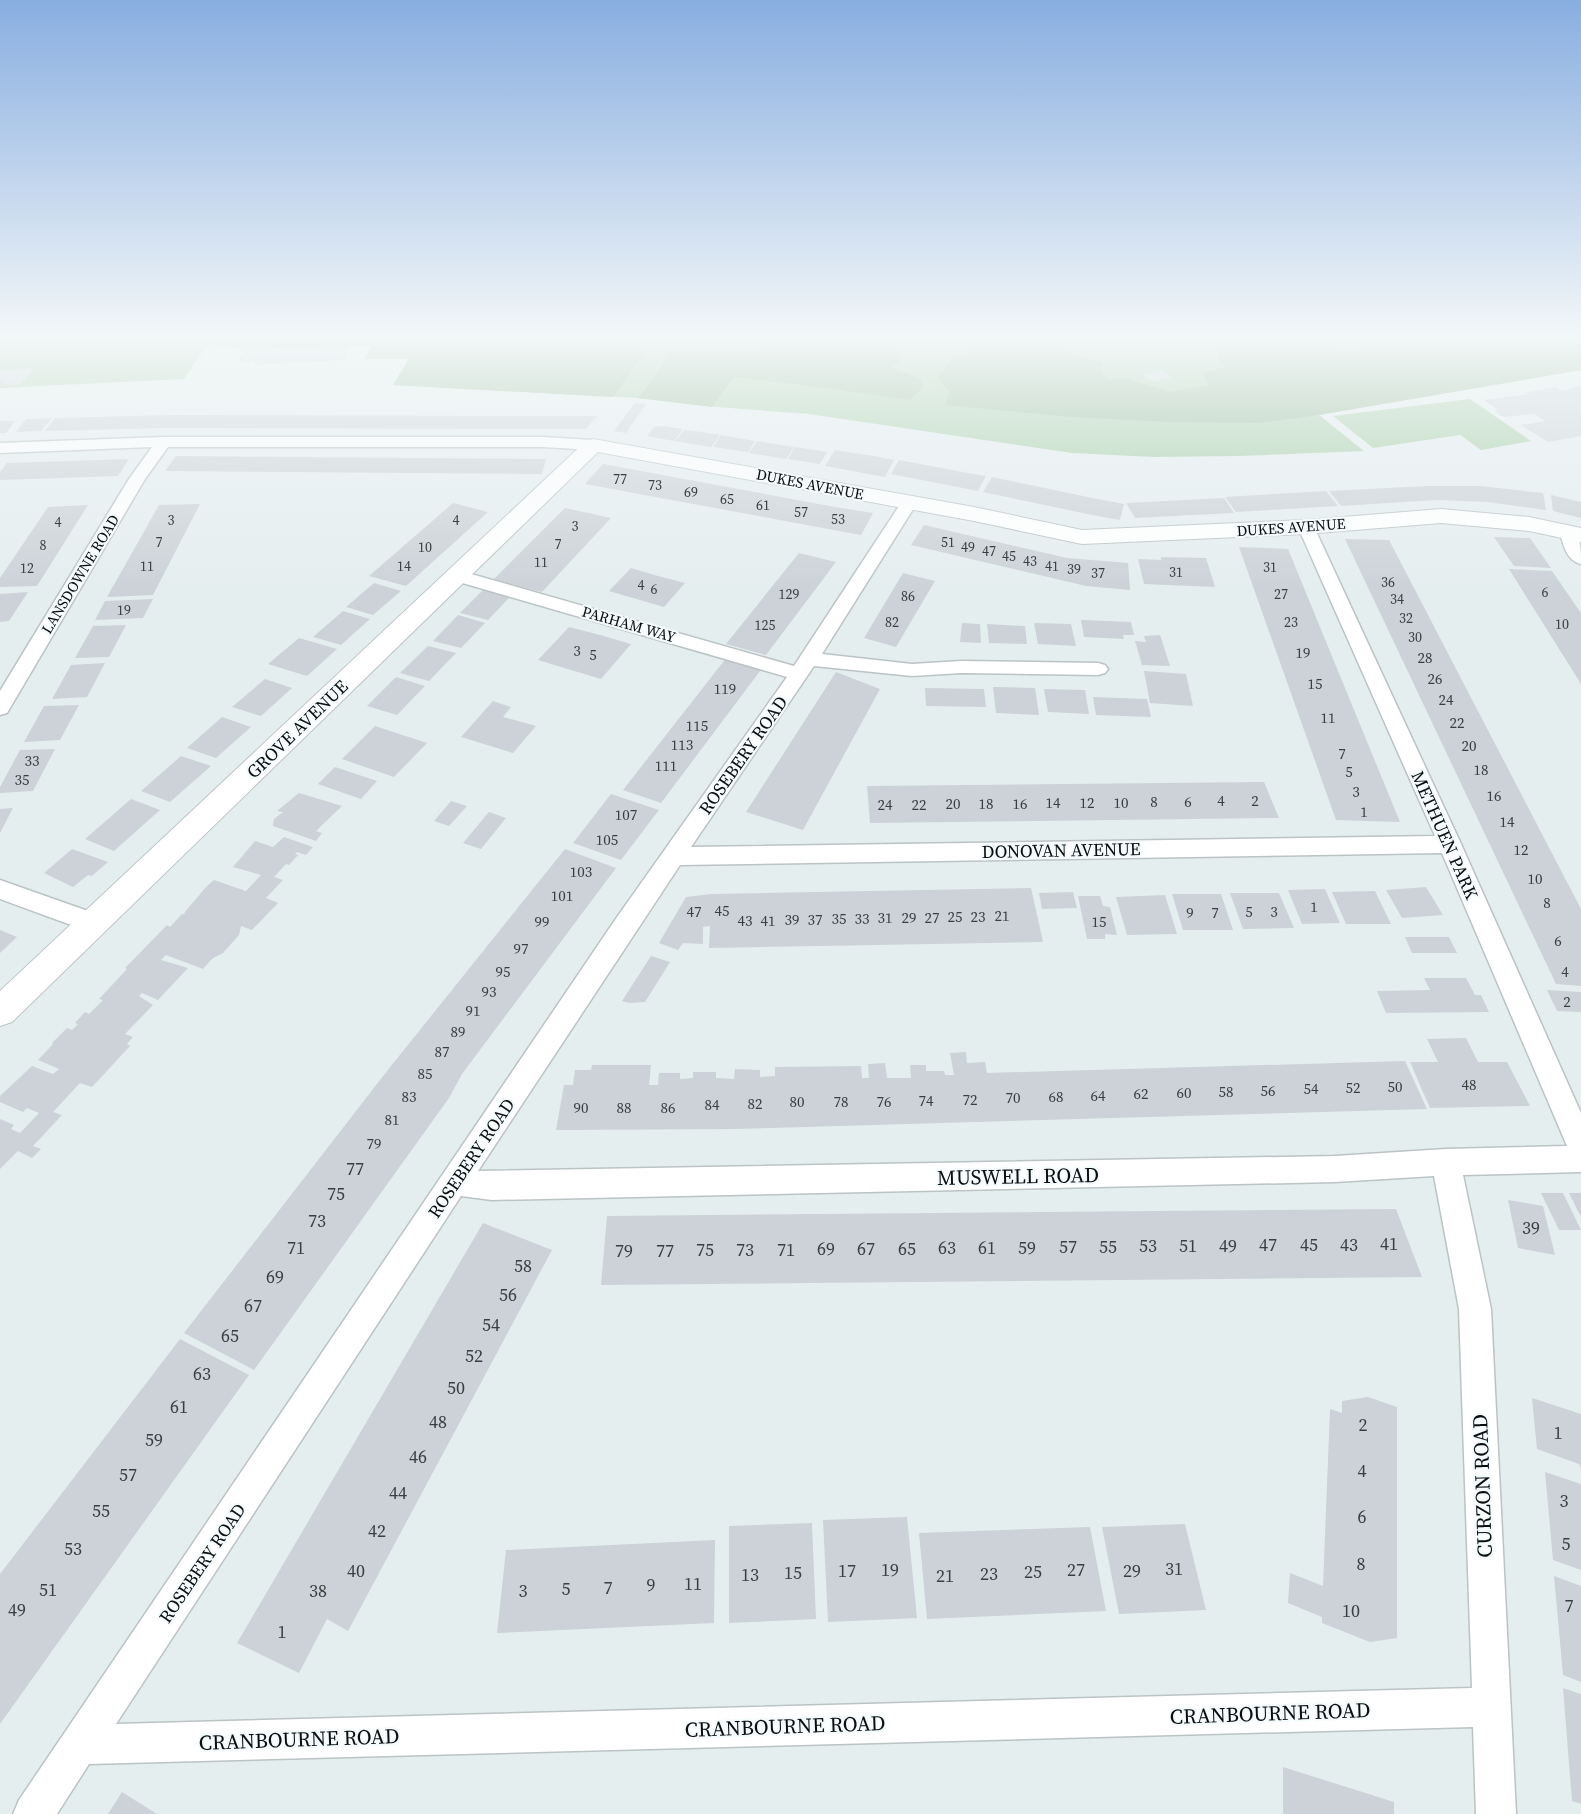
<svg xmlns="http://www.w3.org/2000/svg" width="1581" height="1814" font-family="'Source Serif 4',serif">
	<style>
		.green { fill: #a3cda4 }
		.forest { fill: #8eb78f }
		.building { fill: #ccd2d7 }
		.lines { fill: none; stroke-linecap: round; stroke-linejoin: round }
		.minor-casing { stroke: #bbc3c5; stroke-width: 3 }
		.tertiary-casing { stroke: #bbc3c5; stroke-width: 2 }
		.minor { fill: #fff; fill-rule: evenodd }
		.tertiary { fill: #fff; fill-rule: evenodd }
		.labels { text-anchor: middle; dominant-baseline: central; stroke-width: 4.5; stroke-linejoin: round; paint-order: stroke }
		.far-number-label { font-size: 14px; fill: #3b3e40 }
		.far-street-label { font-size: 15px; fill: #0b0d0e; stroke: #f3fbfc }
		.number-label { font-size: 15px; fill: #3b3e40 }
		.street-label { font-size: 18px; fill: #0b0d0e; stroke: #f3fbfc }
		.near-number-label { font-size: 18px; fill: #3b3e40 }
		.near-street-label { font-size: 21px; fill: #0b0d0e; stroke: #f3fbfc }
	</style>
	<rect width="100%" height="100%" fill="#e5eeef"/>
	<path class="green" d="M0 336H1581V370L1319 415 1364 451 1239 456 1154 457 1072 453 809 414 717 407 638 398 393 385 410 359H365L371 346 244 349 207 345 184 379 0 388Z
		M1470 399 1531 441 1481 450 1460 435 1373 448 1333 416Z"/>
	<path class="forest" d="M262 336H627L644 353 613 397 393 385 409 359H365L371 346 271 348 274 340H261Z
		M774 336H885L888 344 903 356 901 361 891 367 920 379 923 387 910 400 782 382 734 377 712 407 638 398 658 372 668 352 752 353 769 349Z
		M965 336H1061L1056 345 1068 353 1103 363 1102 373 1109 380 1126 378 1171 392 1208 385 1203 372 1225 368 1220 361 1218 352 1230 345H1275L1269 336H1289L1301 343 1349 353 1431 336H1507L1494 342 1517 347 1540 340H1568L1581 336V370L1318 415 1258 423 1168 422 1072 417 945 405 950 392 937 378 951 361 970 352Z"/>
	<path class="building" d="M0 336H125V337L0 342Z
		M1323 336H1361L1362 337 1334 342Z
		M351 346 345 360 254 365 255 362H238L244 349Z
		M34 369 19 385 0 386 4 381H0V370Z
		M1162 370 1172 377 1153 382 1142 375Z
		M1581 385V436L1548 442 1521 425 1545 421 1534 414 1504 417 1494 411 1498 410 1484 400 1529 394 1526 392 1556 387 1562 391Z
		M635 403 646 404 626 433 614 431Z
		M173 415 495 416H597L586 429 165 428 45 431 55 418Z
		M52 418 41 431 16 432 26 419Z
		M0 421H15L6 433H0Z
		M663 426 683 429 674 441 647 436 654 427Z
		M684 430 702 432 720 435 711 447 675 441Z
		M721 435 755 441 748 452 713 447Z
		M757 441 775 444 794 447 786 459 749 453Z
		M795 447 827 452 820 464 788 459Z
		M835 450 879 457 894 460 885 477 825 466Z
		M176 456 529 459H546L542 474 165 471Z
		M129 459 118 476 0 480V472L7 463Z
		M899 460 968 473 986 476 978 491 891 474Z
		M603 464 835 507 873 513 861 535 585 484Z
		M992 477 1097 499 1124 504 1120 520 1092 515 983 492Z
		M1426 486H1480L1543 493 1546 510 1487 502 1436 500 1341 506 1329 491Z
		M1326 491 1338 506 1236 512 1225 497Z
		M1551 495 1581 502V518L1553 511Z
		M1224 498 1234 513 1135 518 1126 503Z
		M453 503 488 512 406 586 369 576Z
		M200 504 153 595 107 597 159 505Z
		M88 505 37 586 0 587V578L48 507Z
		M565 508 611 518 542 592 493 580Z
		M924 525 1067 558 1128 563 1130 590 1086 586 911 545Z
		M1494 537 1530 538 1551 568 1514 566Z
		M1345 539 1389 540 1581 909V986L1556 984Z
		M1239 547 1288 549 1400 822 1336 820Z
		M799 553 836 562 766 655 726 644Z
		M1161 557 1206 558 1215 587 1144 584 1138 559 1161 560Z
		M631 568 658 576 685 583 664 607 609 591Z
		M1509 569 1552 571 1581 613V684Z
		M903 573 935 581 896 647 864 638Z
		M374 583 401 591 373 615 346 607Z
		M485 588 512 595 488 620 460 613Z
		M28 592 9 621 0 622V594Z
		M153 599 143 618 95 620 105 601Z
		M343 611 370 619 341 645 313 637Z
		M458 615 485 623 461 648 433 641Z
		M1081 620 1131 622 1134 635H1123L1124 639 1084 637Z
		M962 623 980 624 981 643 960 642Z
		M1034 623 1071 624 1076 646 1038 644Z
		M987 624 1025 626 1027 644 989 643Z
		M126 625 109 657 75 658 93 626Z
		M569 627 600 635 631 644 601 679 538 660Z
		M1160 635 1170 666 1142 665 1135 641 1146 642 1144 636Z
		M299 638 337 649 307 676 268 664Z
		M428 646 456 653 429 681 400 673Z
		M727 657 763 667 661 803 623 790Z
		M105 663 87 697 52 699 71 665Z
		M1144 671 1186 674 1193 706 1150 703Z
		M836 672 880 689 803 830 746 812Z
		M396 677 425 686 397 715 367 706Z
		M265 679 292 688 261 716 232 707Z
		M993 687 1035 688 1039 715 996 713Z
		M925 688 984 689 986 707 926 706Z
		M1044 689 1085 690 1089 714 1048 712Z
		M1093 697 1147 699 1151 717 1096 715Z
		M493 701 511 707 503 717 536 726 513 753 461 737Z
		M79 705 60 740 24 742 44 706Z
		M222 717 251 727 216 758 187 748Z
		M375 726 427 743 394 777 342 759Z
		M55 749 33 791 0 793V787L20 750Z
		M181 756 211 766 170 802 141 791Z
		M335 767 377 781 361 799 318 784Z
		M1264 782 1279 818 870 823 867 786Z
		M299 793 342 806 316 831 322 833 316 841 273 826 274 819 283 812 277 811Z
		M611 794 659 810 621 860 573 843Z
		M131 799 160 810 114 851 85 839Z
		M451 801 467 806 449 826 434 821Z
		M13 808 0 833V809Z
		M489 812 506 818 481 849 463 843Z
		M284 837 313 847 306 855 297 852 295 854 298 855 289 865 286 864 274 877 283 880 266 898 278 903 252 930 241 926 239 935 223 953 213 958 203 969 166 955 161 960 188 968 158 1000 142 993 139 996 153 1005 125 1034 133 1037 127 1044 130 1046 92 1087 80 1083 53 1112 62 1115 33 1146 41 1149 32 1158 18 1151 0 1169V1119L14 1125 11 1129 20 1133 39 1113 27 1108 23 1112 0 1102V1096L32 1066 53 1074 59 1069 38 1060 53 1044 52 1043 67 1028 72 1030 78 1024 75 1023 85 1012 89 1014 103 1000 99 999 127 969 125 968 167 925 170 927 182 914H186L184 913 206 887 214 880 246 891 261 875 233 867 255 841 273 847Z
		M72 849 108 862 92 876 88 875 73 887 44 873Z
		M565 849 616 868 462 1074 449 1098 254 1370 184 1333 387 1071Z
		M1426 887 1443 915 1402 918 1386 890Z
		M1031 888 1043 942 709 948 710 926 703 927V944L683 943 678 950 659 943 686 897 711 894Z
		M1325 889 1340 923 1302 924 1288 890Z
		M1375 891 1391 924H1346L1332 892Z
		M1073 892 1077 908 1042 909 1039 893Z
		M1230 893H1279L1294 928 1243 929Z
		M1172 894H1221L1233 930H1183Z
		M1165 895 1177 934 1127 935 1116 897Z
		M1078 896H1100L1103 906 1110 907 1117 935 1105 934V939H1087Z
		M0 930 17 937 0 953Z
		M1405 937H1449L1457 953H1412Z
		M651 956 670 962 645 1002 630 1003 622 1001Z
		M1424 978H1466L1475 995H1481L1489 1012 1386 1013 1377 991 1430 990Z
		M1547 990 1581 992V1012L1557 1011Z
		M1466 1038 1478 1062H1507L1530 1106 1430 1108 1410 1062H1438L1427 1039Z
		M966 1052 967 1063 985 1062 987 1073 1405 1061 1427 1109 734 1129 556 1130 564 1085H573L575 1070H591L592 1065H651L649 1085H658L659 1073H680V1079L693 1078V1072H716V1078L734 1079 735 1069 760 1070V1077L775 1076V1067L861 1066 862 1078H869L868 1064 885 1063 887 1078H911L910 1065H926V1071H944L945 1075H954L950 1053Z
		M1541 1193H1563L1581 1230H1559Z
		M1569 1193H1581V1217Z
		M1508 1200 1543 1206 1555 1255 1518 1248Z
		M1396 1209 1422 1277 601 1285 607 1216Z
		M483 1223 552 1250 348 1631 327 1619 299 1673 237 1643Z
		M180 1339 249 1375 0 1724V1574Z
		M1368 1397 1397 1407V1638L1370 1642 1322 1623V1617L1288 1603 1290 1573 1323 1586 1330 1409 1342 1413V1401Z
		M1532 1398 1581 1414V1469L1579 1464 1537 1449Z
		M1545 1472 1581 1484V1570L1553 1560Z
		M907 1517 917 1618 828 1622 823 1520Z
		M812 1523 816 1619 729 1623V1526Z
		M1185 1524 1206 1610 1119 1614 1102 1527Z
		M1090 1527 1106 1611 927 1619 919 1533Z
		M715 1540 714 1623 497 1633 506 1550Z
		M1554 1576 1581 1586V1682L1563 1675Z
		M1563 1688 1581 1694V1804L1572 1801Z
		M1283 1767 1394 1802V1814H1283Z
		M122 1792 157 1814H108Z"/>
	<g class="lines">
		<g class="minor-casing">
			<path id="minor" d="M163 437H543L593 440 601 445 593 450 543 447H168L145 479 10 708 7 713 0 715V691L129 479 152 447 0 453V443Z
				M909 498 917 503 822 654 912 664 961 661 1098 663 1105 665 1108 669 1105 673 1098 675 961 673 912 676 814 666 691 847 1435 836 1298 527 1300 523H1312L1314 527 1461 844 1581 1113V1172L1463 1175 1491 1309 1516 1814H1476L1473 1727 89 1764 57 1814H13L19 1800 615 920 787 677 452 580 449 576 452 572H464L794 666 901 503ZM1442 853 1567 1146 1446 1149 1335 1156 478 1171 680 865ZM1434 1176 1459 1309 1472 1688 116 1724 461 1196 492 1200 1335 1182Z
				M1569 527 1575 528C1581 539 1581 552 1581 564 1567 561 1563 545 1560 532L1563 528Z
				M0 880 102 916 105 923 102 930 93 933 0 899Z"/>
		</g>
		<g class="tertiary-casing">
			<path id="tertiary" d="M593 439 974 507 1082 530 1306 520 1441 509 1529 517 1581 528V542L1529 531 1441 523 1306 534 1082 544 974 521 598 452 12 1022 0 1026V991L586 441Z"/>
		</g>
		<use href="#minor" class="minor"/>
		<use href="#tertiary" class="tertiary"/>
	</g>
	<linearGradient id="sky" x2="0" y2="1"><stop stop-color="#88aee0"/><stop offset="0.57" stop-color="#f3f7f8"/><stop offset="1" stop-color="#f3f7f8" stop-opacity="0"/></linearGradient>
	<rect width="1581" height="590" fill="url(#sky)"/>
	<g class="labels">
		<g class="far-number-label">
			<text x="620" y="479">77</text>
			<text x="655" y="485">73</text>
			<text x="691" y="492">69</text>
			<text x="727" y="499">65</text>
			<text x="763" y="505">61</text>
			<text x="801" y="512">57</text>
			<text x="838" y="519">53</text>
			<text x="171" y="520">3</text>
			<text x="456" y="520">4</text>
			<text x="58" y="522">4</text>
			<text x="575" y="526">3</text>
			<text x="159" y="542">7</text>
			<text x="948" y="542">51</text>
			<text x="558" y="544">7</text>
			<text x="43" y="545">8</text>
			<text x="425" y="547">10</text>
			<text x="968" y="547">49</text>
			<text x="989" y="551">47</text>
			<text x="1009" y="556">45</text>
			<text x="1030" y="561">43</text>
			<text x="541" y="562">11</text>
			<text x="147" y="566">11</text>
			<text x="404" y="566">14</text>
			<text x="1052" y="566">41</text>
			<text x="1270" y="567">31</text>
			<text x="27" y="568">12</text>
			<text x="1074" y="569">39</text>
			<text x="1176" y="572">31</text>
			<text x="1098" y="573">37</text>
			<text x="1388" y="582">36</text>
			<text x="641" y="585">4</text>
			<text x="654" y="589">6</text>
			<text x="1545" y="592">6</text>
			<text x="789" y="594">129</text>
			<text x="1281" y="594">27</text>
			<text x="908" y="596">86</text>
			<text x="1397" y="599">34</text>
			<text x="124" y="610">19</text>
			<text x="1406" y="618">32</text>
			<text x="892" y="622">82</text>
			<text x="1291" y="622">23</text>
			<text x="1562" y="624">10</text>
			<text x="765" y="625">125</text>
			<text x="1415" y="637">30</text>
		</g>
		<g class="far-street-label">
			<text transform="translate(810 484) rotate(11)">DUKES AVENUE</text>
			<text transform="translate(1291 527) rotate(-4)">DUKES AVENUE</text>
			<text transform="translate(80 574) rotate(-59)">LANSDOWNE ROAD</text>
			<text transform="translate(629 624) rotate(16)">PARHAM WAY</text>
		</g>
		<g class="number-label">
			<text x="577" y="650">3</text>
			<text x="1303" y="652">19</text>
			<text x="593" y="654">5</text>
			<text x="1425" y="657">28</text>
			<text x="1435" y="678">26</text>
			<text x="1315" y="683">15</text>
			<text x="725" y="688">119</text>
			<text x="1446" y="699">24</text>
			<text x="1328" y="717">11</text>
			<text x="1457" y="722">22</text>
			<text x="697" y="725">115</text>
			<text x="682" y="744">113</text>
			<text x="1469" y="745">20</text>
			<text x="1342" y="753">7</text>
			<text x="32" y="760">33</text>
			<text x="666" y="765">111</text>
			<text x="1481" y="769">18</text>
			<text x="1349" y="771">5</text>
			<text x="22" y="779">35</text>
			<text x="1356" y="791">3</text>
			<text x="1494" y="795">16</text>
			<text x="1221" y="800">4</text>
			<text x="1255" y="800">2</text>
			<text x="1154" y="801">8</text>
			<text x="1188" y="801">6</text>
			<text x="1053" y="802">14</text>
			<text x="1087" y="802">12</text>
			<text x="1121" y="802">10</text>
			<text x="953" y="803">20</text>
			<text x="986" y="803">18</text>
			<text x="1020" y="803">16</text>
			<text x="885" y="804">24</text>
			<text x="919" y="804">22</text>
			<text x="1364" y="811">1</text>
			<text x="626" y="814">107</text>
			<text x="1507" y="821">14</text>
			<text x="607" y="839">105</text>
			<text x="1521" y="849">12</text>
			<text x="581" y="871">103</text>
			<text x="1535" y="878">10</text>
			<text x="562" y="895">101</text>
			<text x="1547" y="902">8</text>
			<text x="1314" y="906">1</text>
			<text x="722" y="910">45</text>
			<text x="694" y="911">47</text>
			<text x="1249" y="911">5</text>
			<text x="1274" y="911">3</text>
			<text x="1190" y="912">9</text>
			<text x="1215" y="912">7</text>
			<text x="1002" y="915">21</text>
			<text x="955" y="916">25</text>
			<text x="978" y="916">23</text>
			<text x="885" y="917">31</text>
			<text x="909" y="917">29</text>
			<text x="932" y="917">27</text>
			<text x="839" y="918">35</text>
			<text x="862" y="918">33</text>
			<text x="792" y="919">39</text>
			<text x="815" y="919">37</text>
			<text x="745" y="920">43</text>
			<text x="768" y="920">41</text>
			<text x="542" y="921">99</text>
			<text x="1099" y="921">15</text>
			<text x="1558" y="940">6</text>
			<text x="521" y="948">97</text>
			<text x="503" y="971">95</text>
			<text x="1565" y="971">4</text>
			<text x="489" y="991">93</text>
			<text x="1567" y="1001">2</text>
			<text x="473" y="1010">91</text>
			<text x="458" y="1031">89</text>
			<text x="442" y="1051">87</text>
			<text x="425" y="1073">85</text>
			<text x="1469" y="1084">48</text>
			<text x="1395" y="1086">50</text>
			<text x="1353" y="1087">52</text>
			<text x="1311" y="1088">54</text>
			<text x="1268" y="1090">56</text>
			<text x="1226" y="1091">58</text>
			<text x="1184" y="1092">60</text>
			<text x="1141" y="1093">62</text>
			<text x="1098" y="1095">64</text>
			<text x="409" y="1096">83</text>
			<text x="1056" y="1096">68</text>
			<text x="1013" y="1097">70</text>
			<text x="970" y="1099">72</text>
			<text x="926" y="1100">74</text>
			<text x="797" y="1101">80</text>
			<text x="841" y="1101">78</text>
			<text x="884" y="1101">76</text>
			<text x="755" y="1103">82</text>
			<text x="712" y="1104">84</text>
			<text x="581" y="1107">90</text>
			<text x="624" y="1107">88</text>
			<text x="668" y="1107">86</text>
			<text x="392" y="1119">81</text>
			<text x="374" y="1143">79</text>
		</g>
		<g class="street-label">
			<text transform="translate(297 729) rotate(-44)">GROVE AVENUE</text>
			<text transform="translate(743 755) rotate(-55)">ROSEBERY ROAD</text>
			<text transform="translate(1445 835) rotate(66)">METHUEN PARK</text>
			<text transform="translate(1061 850) rotate(-1)">DONOVAN AVENUE</text>
			<text transform="translate(471 1158) rotate(-56)">ROSEBERY ROAD</text>
			<text transform="translate(202 1563) rotate(-56)">ROSEBERY ROAD</text>
		</g>
		<g class="near-number-label">
			<text x="355" y="1168">77</text>
			<text x="336" y="1193">75</text>
			<text x="317" y="1220">73</text>
			<text x="1531" y="1227">39</text>
			<text x="1389" y="1243">41</text>
			<text x="1268" y="1244">47</text>
			<text x="1309" y="1244">45</text>
			<text x="1349" y="1244">43</text>
			<text x="1148" y="1245">53</text>
			<text x="1188" y="1245">51</text>
			<text x="1228" y="1245">49</text>
			<text x="1068" y="1246">57</text>
			<text x="1108" y="1246">55</text>
			<text x="296" y="1247">71</text>
			<text x="947" y="1247">63</text>
			<text x="987" y="1247">61</text>
			<text x="1027" y="1247">59</text>
			<text x="826" y="1248">69</text>
			<text x="866" y="1248">67</text>
			<text x="907" y="1248">65</text>
			<text x="705" y="1249">75</text>
			<text x="745" y="1249">73</text>
			<text x="786" y="1249">71</text>
			<text x="624" y="1250">79</text>
			<text x="665" y="1250">77</text>
			<text x="523" y="1265">58</text>
			<text x="275" y="1276">69</text>
			<text x="508" y="1294">56</text>
			<text x="253" y="1305">67</text>
			<text x="491" y="1324">54</text>
			<text x="230" y="1335">65</text>
			<text x="474" y="1355">52</text>
			<text x="202" y="1373">63</text>
			<text x="456" y="1387">50</text>
			<text x="179" y="1406">61</text>
			<text x="438" y="1421">48</text>
			<text x="1363" y="1424">2</text>
			<text x="1558" y="1432">1</text>
			<text x="154" y="1439">59</text>
			<text x="418" y="1456">46</text>
			<text x="1362" y="1470">4</text>
			<text x="128" y="1474">57</text>
			<text x="398" y="1492">44</text>
			<text x="1564" y="1500">3</text>
			<text x="101" y="1510">55</text>
			<text x="1362" y="1516">6</text>
			<text x="377" y="1530">42</text>
			<text x="1566" y="1543">5</text>
			<text x="73" y="1548">53</text>
			<text x="1361" y="1563">8</text>
			<text x="1174" y="1568">31</text>
			<text x="890" y="1569">19</text>
			<text x="1076" y="1569">27</text>
			<text x="356" y="1570">40</text>
			<text x="847" y="1570">17</text>
			<text x="1132" y="1570">29</text>
			<text x="1033" y="1571">25</text>
			<text x="793" y="1572">15</text>
			<text x="989" y="1573">23</text>
			<text x="750" y="1574">13</text>
			<text x="945" y="1575">21</text>
			<text x="693" y="1583">11</text>
			<text x="651" y="1584">9</text>
			<text x="608" y="1587">7</text>
			<text x="566" y="1588">5</text>
			<text x="48" y="1589">51</text>
			<text x="318" y="1590">38</text>
			<text x="523" y="1590">3</text>
			<text x="1569" y="1605">7</text>
			<text x="17" y="1609">49</text>
			<text x="1351" y="1610">10</text>
			<text x="282" y="1631">1</text>
		</g>
		<g class="near-street-label">
			<text transform="translate(1018 1176) rotate(-1)">MUSWELL ROAD</text>
			<text transform="translate(1482 1486) rotate(-92)">CURZON ROAD</text>
			<text transform="translate(1270 1713) rotate(-2)">CRANBOURNE ROAD</text>
			<text transform="translate(785 1726) rotate(-2)">CRANBOURNE ROAD</text>
			<text transform="translate(299 1739) rotate(-2)">CRANBOURNE ROAD</text>
		</g>
	</g>
</svg>
